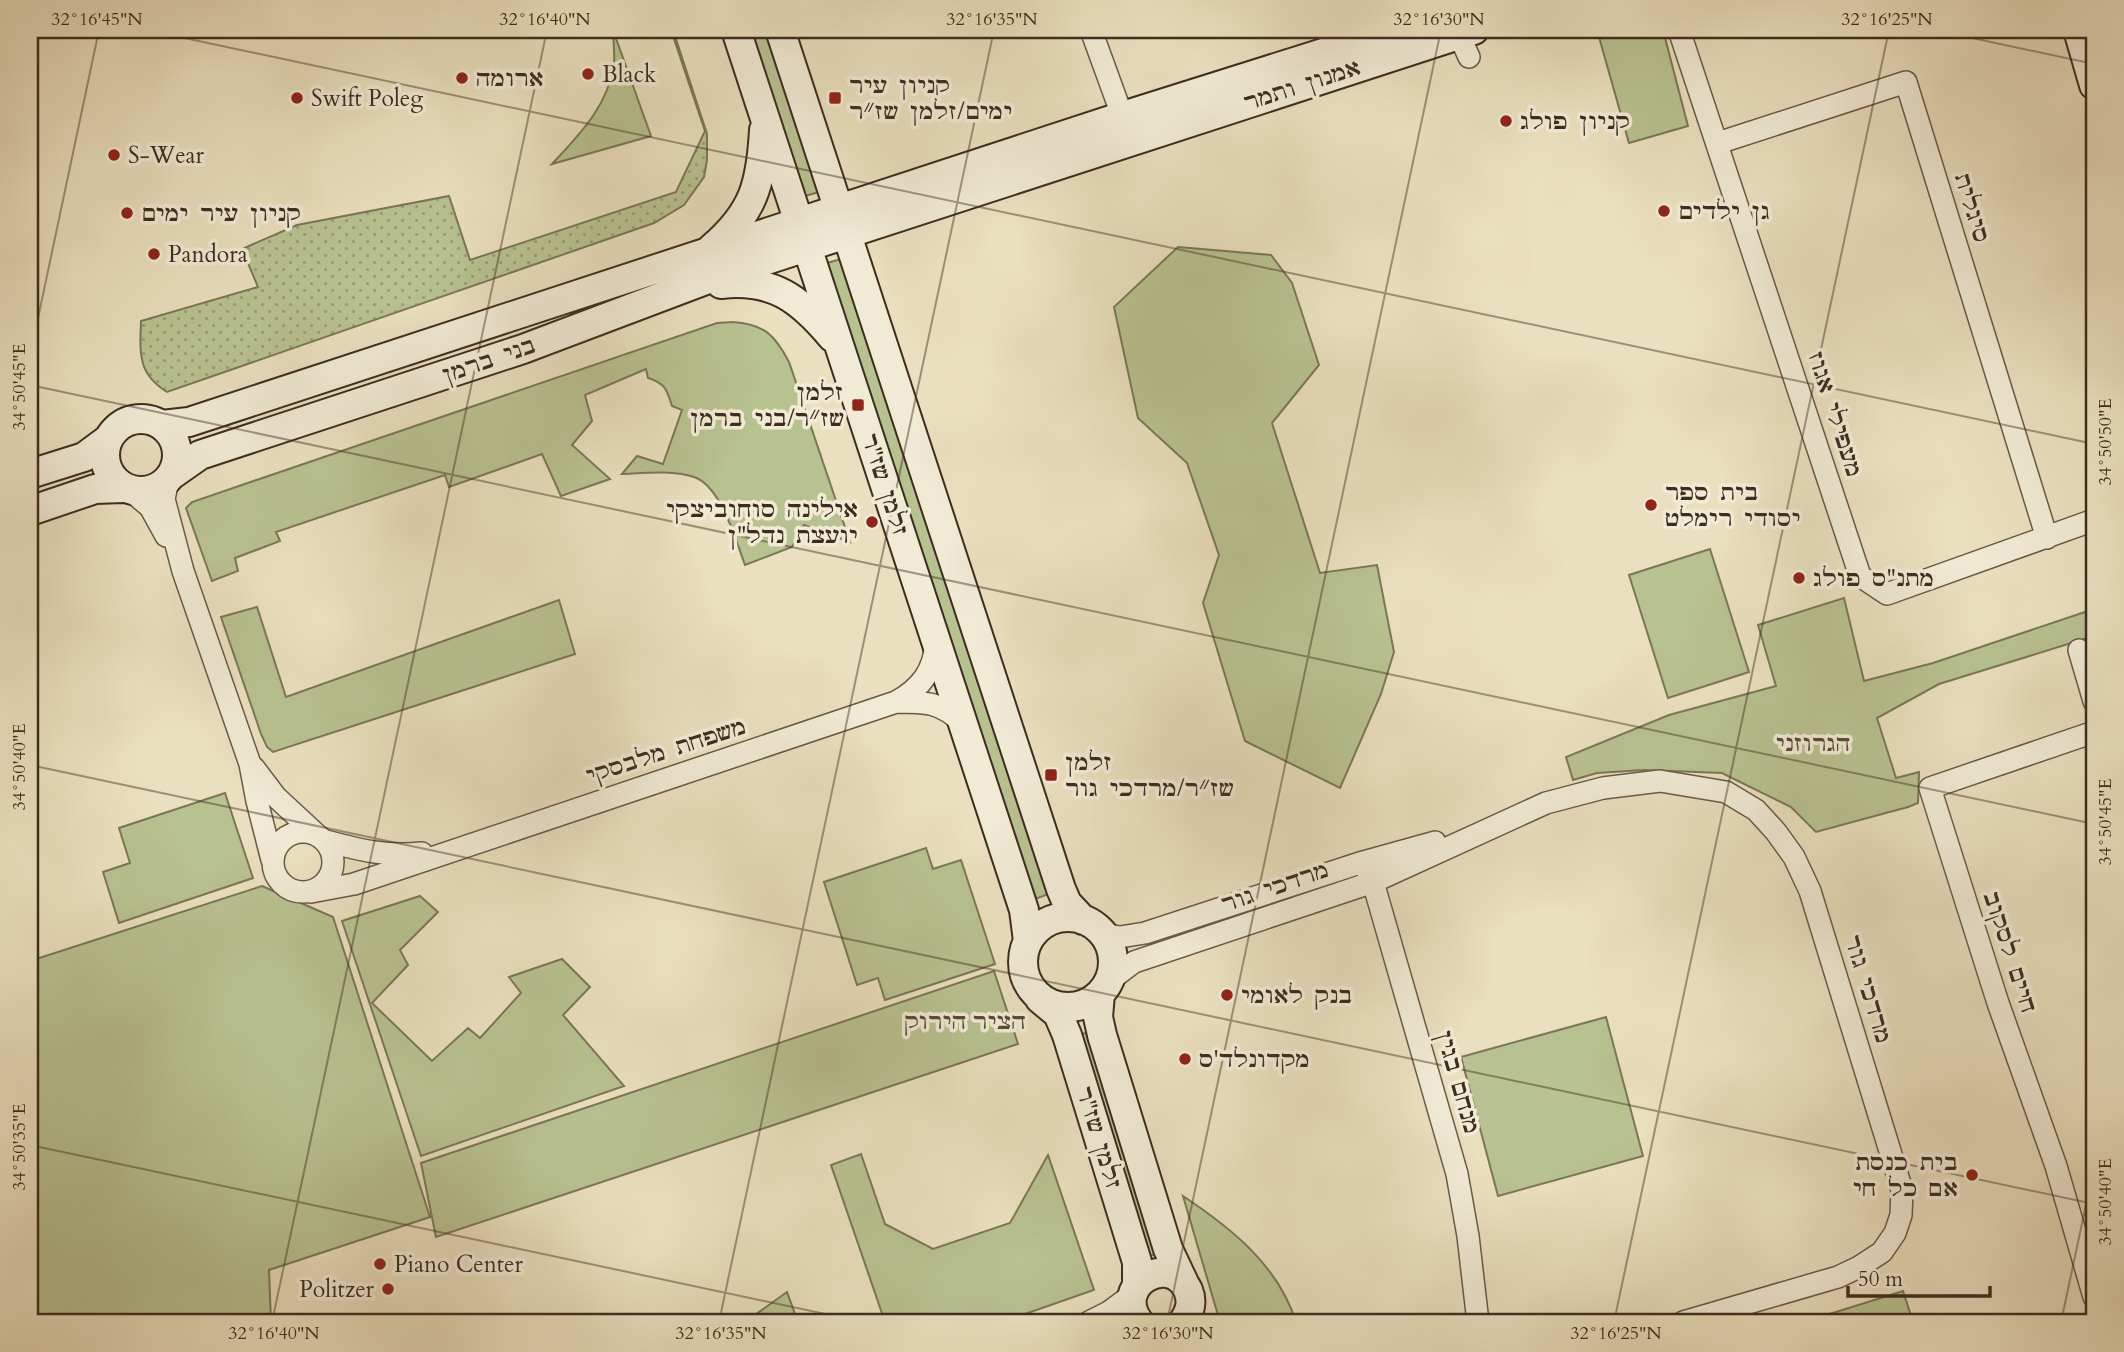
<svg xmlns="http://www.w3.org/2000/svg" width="2124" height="1352" font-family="Cardo,'Frank Ruhl Libre',serif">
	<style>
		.green { fill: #b8c190; stroke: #7a7758; stroke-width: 2 }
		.garden { fill: url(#garden-dots); stroke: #7a7758; stroke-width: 2 }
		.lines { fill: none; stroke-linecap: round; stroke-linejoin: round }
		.street-casing { stroke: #685a47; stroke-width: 24 }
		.secondary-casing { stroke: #3d2d1f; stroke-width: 32 }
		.street { stroke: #f1ead5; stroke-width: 21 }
		.secondary { stroke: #f1ead5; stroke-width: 28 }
		.ticks { fill: none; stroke: #3d2d1f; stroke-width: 2; stroke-opacity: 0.45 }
		.poi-dot { fill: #8f2418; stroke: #f1ead5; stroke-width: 2.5 }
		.labels { text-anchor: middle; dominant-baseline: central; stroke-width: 7; stroke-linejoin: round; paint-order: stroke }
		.poi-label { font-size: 23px; fill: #3d2d1f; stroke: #f1ead5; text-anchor: start }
		.street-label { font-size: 23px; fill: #3d2d1f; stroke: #f1ead5 }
		.park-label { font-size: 23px; font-style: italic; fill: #564b36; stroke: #f1ead5 }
		.neatline { fill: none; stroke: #3d2d1f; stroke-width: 2.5 }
		.ticks-label { font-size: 18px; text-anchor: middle; fill: #3d2d1f }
	</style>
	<defs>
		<pattern id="garden-dots" width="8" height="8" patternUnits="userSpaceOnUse" patternTransform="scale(1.75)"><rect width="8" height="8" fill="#b8c190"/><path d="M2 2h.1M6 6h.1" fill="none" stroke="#979d75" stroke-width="1.8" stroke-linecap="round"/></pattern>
	</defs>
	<rect width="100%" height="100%" fill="#eadfbe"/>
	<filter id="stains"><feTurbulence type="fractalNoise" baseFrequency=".00286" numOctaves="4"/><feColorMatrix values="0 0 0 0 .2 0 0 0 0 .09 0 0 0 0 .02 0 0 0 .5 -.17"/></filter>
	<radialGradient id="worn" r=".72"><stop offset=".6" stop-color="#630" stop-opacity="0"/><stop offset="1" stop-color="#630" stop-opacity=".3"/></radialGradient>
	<path class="green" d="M613 30 651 136 552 164C579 135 609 105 614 63 615 52 613 40 613 30Z
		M751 30H766L819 192 805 196Z
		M1597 30H1663L1688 126 1629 143Z
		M1178 247 1271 255 1292 283 1319 365 1272 423 1320 573 1377 565 1394 652 1381 694 1340 788 1245 741 1203 603 1219 555 1187 463 1138 418 1114 307Z
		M841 259 1049 894 1035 899 827 263Z
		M733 322C764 324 775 335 789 362L850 542 804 525 792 547 745 565C736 541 721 486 694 477 672 470 645 473 622 474L637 456 663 464 682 410 672 406C667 390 665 383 648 378L646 369 585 395 592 421 572 445 610 479 561 496 542 454 449 487 445 475 276 532 280 541 235 558 238 571 212 581 186 508 192 502 717 323Z
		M1710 549 1749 672 1668 698 1629 575Z
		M1844 598 1864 681 1933 663 2094 609V636L1939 684 1877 718 1896 778 1919 772 1918 803 1908 807 1816 832 1791 807 1722 773 1644 770 1597 773 1573 780 1566 757 1669 715 1776 686 1758 625Z
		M559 600 575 654 273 752 267 747 261 734 221 617 257 607 286 697Z
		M225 793 253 878 119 923 103 872 130 863 119 828Z
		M926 848 933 869 961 860 995 964 885 1000 878 978 857 985 824 882Z
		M262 886 333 917 430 1217 269 1270 271 1322H30V961Z
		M420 896 438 912 400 950 408 965 372 1003 432 1061 468 1028 480 1038 521 993 509 977 562 959 590 987 563 1015 624 1086 421 1156 342 921Z
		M994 971 1018 1044 436 1237 421 1163Z
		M1606 1017 1643 1156 1498 1196 1461 1057Z
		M1091 1032 1159 1253 1145 1258 1077 1035Z
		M861 1154 885 1224 933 1249 1010 1223 1048 1155 1094 1290 1002 1322H885L831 1165Z
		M1183 1196C1231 1228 1278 1265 1296 1322H1220Z
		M1903 1291 1913 1322H1804Z
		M787 1292 798 1322H745Z"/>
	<path class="garden" d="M671 30H673L707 134V160L704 177 684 205 654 223 167 392C137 373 140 353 141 321L258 287 242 249 297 225 449 196 470 260 676 192 705 131Z"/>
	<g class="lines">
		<g class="street-casing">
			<path id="street" d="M1091 30 1127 129
				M1679 30 1860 576 1887 594 2094 520
				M1459 35 1469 57
				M1718 143 1906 82 2047 538
				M168 480 164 499 183 571 250 764 257 801 272 860
				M131 491 150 507 166 536
				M2079 650 2094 701
				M896 702C926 702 942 702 963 724
				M2094 732 1930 788 1998 1003 2056 1166 2094 1297
				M254 768 276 797 317 835
				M273 862a30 30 0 1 1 60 0a30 30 0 1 1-60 0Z
				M326 841C360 850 386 857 422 853
				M1363 862 1373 882 1457 1174 1468 1236 1478 1322
				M311 892 354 884 896 702C921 688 934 671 936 642
				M1102 934 1120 937 1145 933 1363 862 1435 842
				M1109 981 1134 962 1373 882 1546 803 1603 788 1660 781 1726 792 1756 810 1776 832 1794 857 1810 891 1902 1190 1901 1215 1895 1233 1882 1252 1859 1267 1838 1277 1683 1322
				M1089 1322 1109 1312 1132 1295"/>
		</g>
		<g class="secondary-casing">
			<path id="secondary" d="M736 30 1024 910 1028 941
				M780 30 1061 889 1067 903 1083 920
				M2078 30 2094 85
				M712 248C754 212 761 184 764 130
				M721 284C773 278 800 299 832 337
				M105 455a36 36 0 1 1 72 0a36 36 0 1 1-72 0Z
				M162 425 189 422 1123 116 1396 30
				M30 474 84 457 107 440
				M173 474 200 455 523 349 711 278 1474 30
				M30 511 95 489 123 488
				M1023 962a45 45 0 1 1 90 0a45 45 0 1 1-90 0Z
				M1100 994 1098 1017 1102 1035 1168 1249 1185 1285
				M1040 999 1058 1014 1067 1035 1137 1262V1285
				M1139 1322C1111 1285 1170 1251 1188 1290 1193 1302 1190 1312 1183 1322"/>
		</g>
		<use href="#street" class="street"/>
		<use href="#secondary" class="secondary"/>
	</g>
	<path class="ticks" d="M147 30 2094 444M1935 30 2094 64M30 356 99 30M30 385 2094 824M30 765 2094 1204M30 1145 863 1322M272 1322 547 30M719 1322 994 30M1167 1322 1441 30M1614 1322 1889 30M2061 1322 2094 1167"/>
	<g class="poi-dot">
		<circle cx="588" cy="74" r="7"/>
		<circle cx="462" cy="78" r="7"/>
		<circle cx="297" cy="98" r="7"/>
		<rect x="828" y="91" width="14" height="14" rx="3.5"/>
		<circle cx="1506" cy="121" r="7"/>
		<circle cx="114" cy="155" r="7"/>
		<circle cx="1664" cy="211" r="7"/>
		<circle cx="127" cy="213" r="7"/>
		<circle cx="154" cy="254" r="7"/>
		<rect x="851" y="398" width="14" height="14" rx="3.5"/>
		<circle cx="1651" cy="505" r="7"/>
		<circle cx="872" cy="522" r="7"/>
		<circle cx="1799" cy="578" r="7"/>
		<rect x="1044" y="768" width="14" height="14" rx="3.5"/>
		<circle cx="1227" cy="995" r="7"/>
		<circle cx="1185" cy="1059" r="7"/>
		<circle cx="1972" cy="1175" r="7"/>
		<circle cx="380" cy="1264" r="7"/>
		<circle cx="388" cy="1289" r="7"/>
	</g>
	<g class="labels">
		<g class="poi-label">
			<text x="602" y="74">Black</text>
			<text x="476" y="78">ארומה</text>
			<text x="849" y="85">קניון עיר<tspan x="849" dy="26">ימים/זלמן שז״ר</tspan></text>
			<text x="311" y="98">Swift Poleg</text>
			<text x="1520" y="121">קניון פולג</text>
			<text x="128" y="155">S-Wear</text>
			<text x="1678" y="211">גן ילדים</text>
			<text x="141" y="213">קניון עיר ימים</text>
			<text x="168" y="254">Pandora</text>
			<text x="844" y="392" text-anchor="end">זלמן<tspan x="844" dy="26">שז״ר/בני ברמן</tspan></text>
			<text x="1665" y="492">בית ספר<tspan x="1665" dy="26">יסודי רימלט</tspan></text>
			<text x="858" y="509" text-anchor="end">אילינה סוחוביצקי<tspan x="858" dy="26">יועצת נדל"ן</tspan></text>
			<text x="1813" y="578">מתנ"ס פולג</text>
			<text x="1065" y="762">זלמן<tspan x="1065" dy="26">שז״ר/מרדכי גור</tspan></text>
			<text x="1241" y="995">בנק לאומי</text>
			<text x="1199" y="1059">מקדונלד'ס</text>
			<text x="1958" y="1162" text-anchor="end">בית כנסת<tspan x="1958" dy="26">אם כל חי</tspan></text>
			<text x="394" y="1264">Piano Center</text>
			<text x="374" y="1289" text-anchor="end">Politzer</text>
		</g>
		<g class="street-label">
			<text transform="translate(1302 85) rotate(-18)">אמנון ותמר</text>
			<text transform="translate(1972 208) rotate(73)">סיגלית</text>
			<text transform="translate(489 360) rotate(-19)">בני ברמן</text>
			<text transform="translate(1835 414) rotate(72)">מעפילי אגוז</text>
			<text transform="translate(885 485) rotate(72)">זלמן שז"ר</text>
			<text transform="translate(666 751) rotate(-18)">משפחת מלבסקי</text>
			<text transform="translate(1275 887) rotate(-19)">מרדכי גור</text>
			<text transform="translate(2010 952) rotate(72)">חיים לסקוב</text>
			<text transform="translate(1868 989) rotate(73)">מרדכי גור</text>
			<text transform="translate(1458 1082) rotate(74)">מנחם בגין</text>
			<text transform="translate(1099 1138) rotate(73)">זלמן שז"ר</text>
		</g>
		<g class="park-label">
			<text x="1813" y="743">הגרוזני</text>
			<text x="965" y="1021">הציר הירוק</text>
		</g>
	</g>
	<rect width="2124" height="1352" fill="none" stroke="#eadfbe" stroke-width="77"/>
	<path d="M1848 1286v10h142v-10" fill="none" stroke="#3d2d1f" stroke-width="3.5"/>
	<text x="1858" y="1286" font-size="21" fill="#3d2d1f" stroke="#f1ead5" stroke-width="5" paint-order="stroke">50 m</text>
	<rect x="38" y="38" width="2048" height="1276" class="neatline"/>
	<g class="ticks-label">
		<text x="97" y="25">32°16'45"N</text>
		<text x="545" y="25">32°16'40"N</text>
		<text x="992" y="25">32°16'35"N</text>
		<text x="1439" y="25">32°16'30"N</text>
		<text x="1887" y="25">32°16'25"N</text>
		<text transform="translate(19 387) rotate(-90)" y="6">34°50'45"E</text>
		<text transform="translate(2105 442) rotate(-90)" y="6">34°50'50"E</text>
		<text transform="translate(19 767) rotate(-90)" y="6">34°50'40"E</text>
		<text transform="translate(2105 822) rotate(-90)" y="6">34°50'45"E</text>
		<text transform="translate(19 1147) rotate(-90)" y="6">34°50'35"E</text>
		<text transform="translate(2105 1202) rotate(-90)" y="6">34°50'40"E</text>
		<text x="274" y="1339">32°16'40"N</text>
		<text x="721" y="1339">32°16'35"N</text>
		<text x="1168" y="1339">32°16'30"N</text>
		<text x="1616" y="1339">32°16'25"N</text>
	</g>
	<rect width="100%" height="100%" filter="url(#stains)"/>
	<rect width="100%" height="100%" fill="url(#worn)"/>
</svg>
